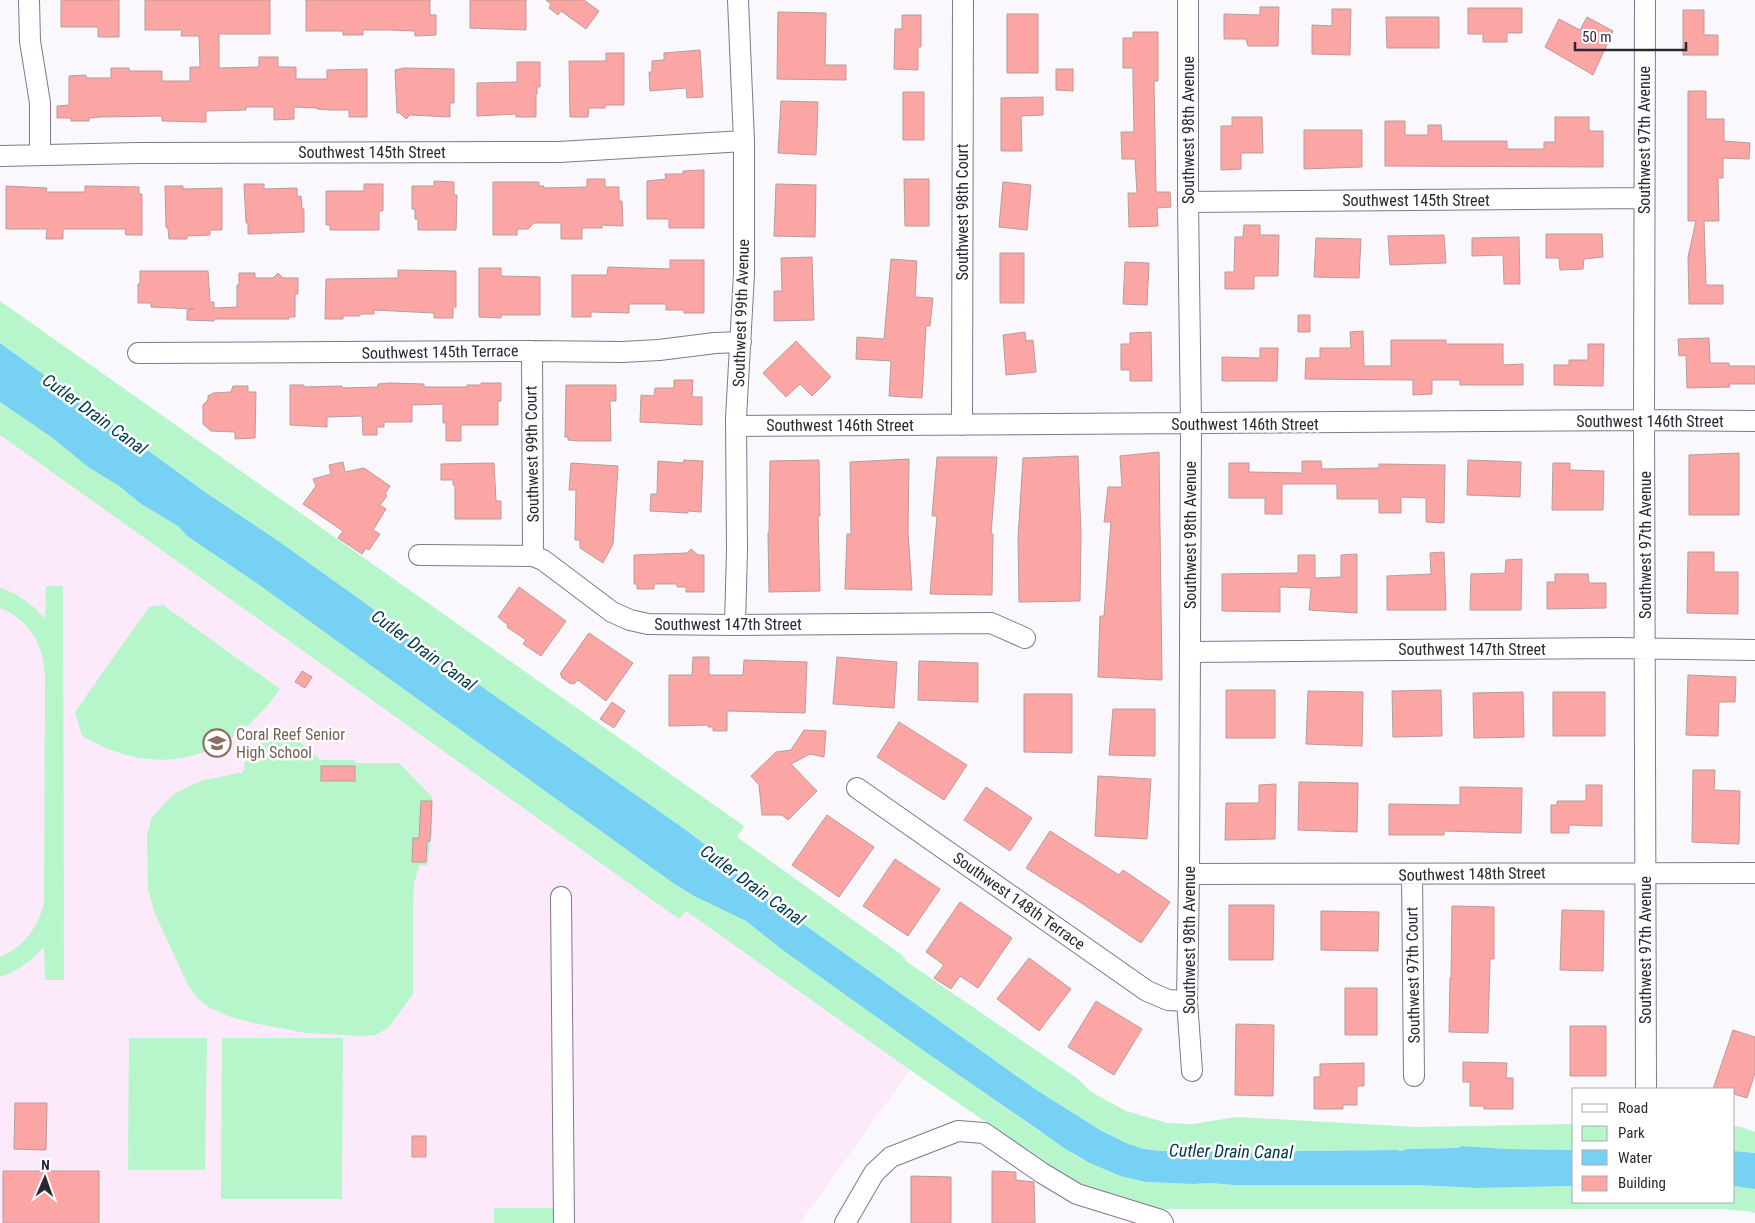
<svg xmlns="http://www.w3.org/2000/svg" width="1755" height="1223" font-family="'Roboto Condensed',sans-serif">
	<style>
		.education { fill: #fce9fa }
		.green { fill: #b6f6ca }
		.water { fill: #76d1f5 }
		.building { fill: #fba6a4; stroke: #b99c9a }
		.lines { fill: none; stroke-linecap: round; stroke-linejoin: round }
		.minor-casing { stroke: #81778e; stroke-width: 22 }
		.minor { stroke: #fff; stroke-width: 20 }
		.labels { text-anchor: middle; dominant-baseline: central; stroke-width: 5; stroke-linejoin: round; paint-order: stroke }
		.street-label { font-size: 16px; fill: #2c2831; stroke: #fff }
		.education-label { font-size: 16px; fill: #785e54; stroke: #fff; text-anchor: start }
		.water-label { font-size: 18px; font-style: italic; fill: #00394b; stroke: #fff }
	</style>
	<rect width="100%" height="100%" fill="#faf8fd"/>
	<path class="education" d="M0 435 679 919 686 910 910 1070 800 1223H0Z"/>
	<path class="green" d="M0 301 744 826 737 837 902 955 907 962 1078 1079 1091 1092 1126 1111 1167 1123 1193 1124 1237 1117 1416 1127 1574 1124V1150L1506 1149 1462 1146 1457 1148 1407 1149 1401 1151 1397 1150 1298 1151 1285 1153 1161 1151 1144 1149 1126 1143 1100 1130 1035 1089 750 886 719 855 683 828 471 679 274 538 205 492 0 343Z
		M0 402 54 439 88 467 119 486 141 504 178 526 187 536 255 582 673 883 694 896 746 921 784 951 1030 1125 1076 1156 1120 1176 1146 1182 1193 1184 1210 1183 1234 1185H1417L1476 1188 1574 1186V1202H1734V1186L1755 1189V1213L1747 1211 1722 1209H1160L1123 1201 1069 1179 910 1070 686 911 679 919 0 435Z
		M46 586H63L64 980H45L44 947C31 961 18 971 0 977V957C24 947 38 927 44 903L45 674C43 644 29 619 0 608V588C19 594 32 604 45 619Z
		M163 605 280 689C230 760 159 781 82 736L75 712 149 607Z
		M268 741 300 742 321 760H355L356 763H399L432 797V833L427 865H419L414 884 413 906V994L389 1027 376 1035 363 1036 306 1033 249 1022 228 1016 210 1008 197 998 188 985 155 914 148 889 147 835 152 817 174 794 201 781 243 772 247 751Z
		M129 1038H207L205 1170H128Z
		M222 1038H343L342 1199H221Z
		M1734 1126 1741 1127 1755 1132V1153L1734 1151Z
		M494 1208H554V1223H494Z"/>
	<path class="water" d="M0 343 205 492 274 538 471 679 683 828 719 855 750 886 1035 1089 1100 1130 1126 1143 1144 1149 1161 1151 1285 1153 1298 1151 1397 1150 1401 1151 1407 1149 1457 1148 1462 1146 1506 1149 1574 1150V1186L1476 1188 1417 1185H1234L1210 1183 1193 1184 1146 1182 1120 1176 1088 1162 1067 1150 920 1048 784 951 746 921 694 896 673 883 255 582 187 536 178 526 141 504 119 486 88 467 54 439 0 402Z
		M1734 1151 1755 1153V1189L1734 1186Z"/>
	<path class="building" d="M61 0H119V37H98V27H61Z
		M145 0H270V34H219V68L259 67V57H278V67H296V79H327V70L367 69V117H349V110H330L317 109V108L294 107V119L274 120V107H246V110L206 111V122L162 121V116L100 117 89 118V121H71V118H57V106L69 105V76L86 75V78H111V68H129V71H162V81H190V67H200L199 36H181L182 30H145Z
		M306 0H430V15H436V35L415 36V31L391 30H363V35H343V31H306Z
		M470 0H526V30L470 28Z
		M546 0H584L599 11 586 29 561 11 558 15 549 8 551 4Z
		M1260 7H1279L1278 46H1248L1246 39H1224V14L1260 15Z
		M1468 8H1522V33H1507V42H1483V34H1468Z
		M1332 9H1351L1350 55 1312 54V25L1332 26Z
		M1683 10H1704V35H1718V55H1683Z
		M778 12 826 13 825 65H846V80L777 79Z
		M1007 14H1038V73H1007Z
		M902 15H921V47H918V70L894 69 895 29H902Z
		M1386 17H1439V48H1387Z
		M1587 17 1613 31 1593 75 1545 47 1559 19 1580 30Z
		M1133 32H1158V81H1154L1156 192H1170L1171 207 1157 208 1158 226 1129 227 1128 193H1137L1135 159H1122L1121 132H1134L1133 81V68H1123V38H1133Z
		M700 50 703 97 687 98 686 88 650 91 649 72H652V61L664 60V53Z
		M606 53H624V105H605V108H589L588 117H570L569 61H606Z
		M517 62H540V87H537V94H536V117H516V114L477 116V83L517 82Z
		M404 68 454 69V103H450V117L410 115 406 119 400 113H397L395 70Z
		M1056 69H1073V91L1056 90Z
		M1688 91H1706V119H1724V141L1750 143 1749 159 1723 158V178H1718L1719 221H1704L1706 285H1723V304H1689L1688 257 1696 221H1688Z
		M903 92H924V140H903Z
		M1043 97V115L1021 116 1022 151H1001V98Z
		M781 101 818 102 816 155 778 153Z
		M1232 117H1262L1263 153H1241V169L1221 170V126H1232Z
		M1555 117H1589V131H1603V167L1385 166V121H1405V135H1428V125H1441L1442 141H1507V149H1544V142H1555Z
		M1304 130H1362V167L1304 169Z
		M704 170V228H669V219H647V181L666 179 665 174H683V171Z
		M587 179H605V187H619V201H622L623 226 602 225V228H582V239H561V223H534L528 229H517V235H493V182H539V186H544V188L587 187Z
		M904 179H929V226H905Z
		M434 181 454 182V195H457L456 230H418V219H415V209H412V186H434Z
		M1003 182 1031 185 1027 230 999 227Z
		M244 184H264V189L297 188V197L301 196 302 209H304V232L248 234V223H246Z
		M364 184H383V211H379V230H330V225H326V191H364Z
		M776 184 816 185 815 237 774 236Z
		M6 186 47 188 46 192H85V186L139 187V194H142V235H126L125 229H63V239H46L47 229H6Z
		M165 186H183V189L222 188V230H210V235L187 236V239H169L168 229 166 227Z
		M1244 225H1260V235H1279L1278 276H1254V289H1225V272H1234L1235 237H1243Z
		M1546 234H1602L1603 257 1584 259 1583 269 1560 270 1559 258H1546Z
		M1444 235 1446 263 1390 265 1388 236Z
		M1519 237 1520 284H1504L1503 255 1472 256V238Z
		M1316 238 1361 239 1359 278 1314 277Z
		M1000 253H1024V303H1000Z
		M812 257 814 320 774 321V291H782L781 258Z
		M891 259 917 261 915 297 933 298 930 326H926L922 398 889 396 891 361 856 359 857 337 884 339Z
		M670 260H704V313H684V310H666V304H629V313L591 312V317H572V275H607L608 267 670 269Z
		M1125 262 1149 263 1147 305 1123 304Z
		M479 268H501V276L540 277V315H501V318L479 317Z
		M398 270 456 271V307H453V318H434V313L374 310V314H360V316H343V319H325L326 279 398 278Z
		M140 271H208L210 302H214V308L237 307V285H239V273H255V278H273L278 273 283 278H298V294H295V317H289V319H214V321L187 320V310L194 309 151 307V303H138V284H140Z
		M1298 315H1310V332H1298Z
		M1363 331 1364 366H1391V340H1446V344H1503V365L1523 364V385H1460V380H1432V394L1413 395V380L1305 379 1306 358H1320V348H1351L1350 332Z
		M1025 332 1026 341 1033 340 1036 372 1006 375 1003 335Z
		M1151 332 1152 381H1130V370H1121V344H1130V333Z
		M1709 338 1710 363H1729V366H1755V384H1729L1730 387 1687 388 1686 355 1679 356 1678 339Z
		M796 341 831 377 812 396 800 384 786 397 763 373Z
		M1588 344H1604L1603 386 1554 385V365H1569V360H1588Z
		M1260 348H1278L1277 381H1222V357L1260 358Z
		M674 380H693L692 397H702V425L640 422 641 395 654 396 655 388H674Z
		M390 383 424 384V387H467V385H481V383H501V401H498V425H461V441H446V423H443V404L412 405V422H384V427H377V435H363L362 416 327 417V427L290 425V385H304V387L342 386V388L378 387V384Z
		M566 385H616V401H610L611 441H579L568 440V437H565Z
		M233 386H248V392H256L255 438 235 439V432L211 431 203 424V405L208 400V396L213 393 231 392Z
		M1159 452 1162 680 1098 677 1100 616H1104L1111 522H1104L1108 487H1122L1120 456Z
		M1739 453V515H1689V455Z
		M1078 456 1081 533 1080 601 1019 602 1018 538 1023 458Z
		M937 457H997L991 534H993L992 595 930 594 937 516H932Z
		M909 459 908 532 912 590 845 589 847 534H851L850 462Z
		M684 460 703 461 701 512 688 511V513L650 511 651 494H657L658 461 683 463Z
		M819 460 820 516H818L820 591 769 592 768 533H769L770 461Z
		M1468 460 1521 462 1520 497 1467 495Z
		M1302 461H1321L1322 469 1379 468V464L1445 465 1444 523 1426 522V498L1401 497V513H1379V499H1337V484H1282V514H1265V498H1229V463H1249V472L1302 473Z
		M343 462 345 472 364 468 390 486 385 494 387 496 380 505 386 509 373 530 380 534 369 550 366 548 362 554 338 538 343 531 303 504 316 486 313 479 331 474 329 465Z
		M494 463 496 501H501V519H455V486L453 485V480H441V464Z
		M571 463 618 466 613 544 603 563 580 548V540H575L576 490H569Z
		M1553 463H1570V470L1604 471 1603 510H1552Z
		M691 549 698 555H704V592H686V587H677V584H654V589H637V584H634V555L687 553Z
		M1444 552 1446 610H1387V576L1431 574 1430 553Z
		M1688 552H1714V572H1738V614L1687 613Z
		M1357 554V613L1309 610 1311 588 1280 587V612L1222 611V574L1298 573V555H1315V578L1341 577V555Z
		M1522 559 1521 610H1470L1471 574 1505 573 1506 560Z
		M1555 574H1588L1589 583H1606V608L1547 609V582H1555Z
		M519 587 566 621 541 656 523 644 526 640 507 627 508 625 498 617Z
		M589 633 633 663 606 701 578 680 574 684 572 683 571 684 561 677 562 676 560 674Z
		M693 657H709V675H743L744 660 807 662 805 713 727 711V731H713V727H708V725L669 726V675H692Z
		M837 657 897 662 894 708 833 704Z
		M919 661 978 663V702L918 700Z
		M302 671 312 677 305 688 295 682Z
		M1688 675 1736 677 1735 702H1719L1718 736 1686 735Z
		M1226 690H1275V738H1226Z
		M1441 690 1442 736 1393 737 1392 691Z
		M1308 691 1363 692 1362 746 1306 744Z
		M1523 692 1524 737 1474 738 1473 693Z
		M1553 692H1605V736H1553Z
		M1024 694H1072V753L1024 752Z
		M612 702 625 711 614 728 600 719Z
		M1113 709H1155V756L1109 755Z
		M899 722 967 765 944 800 877 757Z
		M804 730 826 731 824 757 810 754 791 764 817 791 788 820 782 815H762L759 785 751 776 776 752 791 750Z
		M321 766H355V781H321Z
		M1693 770H1715L1714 790 1740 791 1739 844 1692 842Z
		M1098 776 1151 779 1147 839 1095 836Z
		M1299 782 1358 783 1357 832 1298 830Z
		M1276 784 1275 839 1225 840 1226 803H1259V785Z
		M1586 785H1602V826L1569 825V833H1551V805H1557V801H1586Z
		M986 787 1032 818 1010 851 964 820Z
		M1460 787 1522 788 1521 833 1444 831V835H1389V804L1460 805Z
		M421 801H432L430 841H427L426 862H412L413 838H419Z
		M827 815 874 847 839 897 792 865Z
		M1050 831 1119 875 1123 870 1170 902 1141 943 1083 904 1026 868Z
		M895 859 940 889 908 936 863 906Z
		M960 902 1012 938 978 988 960 976 951 989 934 978 944 965 926 952Z
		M1229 905H1274L1273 960H1229Z
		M1452 906 1494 907V959H1490L1488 1033 1449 1032 1450 978H1451Z
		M1562 910 1604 911 1603 971 1560 970Z
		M1321 911 1379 912 1378 951 1321 950Z
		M1029 958 1071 989 1039 1031 997 999Z
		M1345 988H1377V1035H1345Z
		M1096 1001 1142 1029 1114 1075 1068 1047Z
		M1236 1024 1274 1025 1273 1096 1235 1095Z
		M1570 1026H1606V1076H1570Z
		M1733 1030 1755 1037V1073L1747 1098 1734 1094V1089H1713Z
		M1463 1062 1507 1063 1506 1078H1513V1109H1484V1106H1470V1082H1463Z
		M1364 1063V1086H1357V1105H1343V1109H1314V1077H1320V1064Z
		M15 1103H47L46 1150 14 1149Z
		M412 1136H426V1157H412Z
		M3 1171H99V1223H3Z
		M992 1171 1016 1172V1180L1034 1182 1035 1223H992Z
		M911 1176 951 1177V1223H911Z"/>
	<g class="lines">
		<g class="minor-casing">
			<path id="minor" d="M29 0 30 41 40 103V155
				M1188 0V202L1191 424 1189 874 1187 1001 1192 1071
				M1645 0 1644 420 1646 1089
				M0 156 138 153 559 152 744 141
				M1188 202 1644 198
				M532 351 533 556
				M138 353 532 351 622 352 659 350 715 343 741 342
				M962 425 963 0
				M736 426 1644 420 1755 421
				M419 555 533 556 543 560 612 612 630 620 648 624 735 625 991 623 1025 638
				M735 625 737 550 736 418 744 274V141L738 0
				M1190 652 1615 648 1755 650
				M857 788 1147 991 1168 1000 1187 1001
				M1189 874 1755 873
				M1412 875 1414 1076
				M561 897 564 1223
				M845 1223 874 1173 891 1157 958 1131 984 1133 1042 1173 1077 1194 1161 1220 1163 1223"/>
		</g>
		<use href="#minor" class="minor"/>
	</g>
	<defs>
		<g id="school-ring" transform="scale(1.4375)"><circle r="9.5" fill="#fff" stroke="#8d6e63" stroke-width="1.5"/><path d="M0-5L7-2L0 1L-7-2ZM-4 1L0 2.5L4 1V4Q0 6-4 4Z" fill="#8d6e63"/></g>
	</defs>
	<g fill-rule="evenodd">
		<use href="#school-ring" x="217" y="743"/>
	</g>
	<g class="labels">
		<g class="street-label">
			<text transform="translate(1188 130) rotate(-90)">Southwest 98th Avenue</text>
			<text transform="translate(1644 140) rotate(-90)">Southwest 97th Avenue</text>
			<text x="372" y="152">Southwest 145th Street</text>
			<text x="1416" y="200">Southwest 145th Street</text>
			<text transform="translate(962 212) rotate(-90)">Southwest 98th Court</text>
			<text transform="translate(741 313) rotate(-88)">Southwest 99th Avenue</text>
			<text transform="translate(440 352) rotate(-1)">Southwest 145th Terrace</text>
			<text x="1650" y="421">Southwest 146th Street</text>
			<text x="1245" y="424">Southwest 146th Street</text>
			<text x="840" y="425">Southwest 146th Street</text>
			<text transform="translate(532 454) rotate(-91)">Southwest 99th Court</text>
			<text transform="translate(1190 535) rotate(-90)">Southwest 98th Avenue</text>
			<text transform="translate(1645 545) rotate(-90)">Southwest 97th Avenue</text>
			<text x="728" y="624">Southwest 147th Street</text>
			<text x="1472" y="649">Southwest 147th Street</text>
			<text transform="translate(1472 874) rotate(-1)">Southwest 148th Street</text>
			<text transform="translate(1019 901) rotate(35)">Southwest 148th Terrace</text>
			<text transform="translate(1189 940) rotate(-90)">Southwest 98th Avenue</text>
			<text transform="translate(1645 950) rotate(-90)">Southwest 97th Avenue</text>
			<text transform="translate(1413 975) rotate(-91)">Southwest 97th Court</text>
		</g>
		<g class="education-label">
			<text x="236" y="734">Coral Reef Senior<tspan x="236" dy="18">High School</tspan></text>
		</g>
		<g class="water-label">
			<text transform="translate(95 414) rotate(36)">Cutler Drain Canal</text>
			<text transform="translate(424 650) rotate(36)">Cutler Drain Canal</text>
			<text transform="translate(753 885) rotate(36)">Cutler Drain Canal</text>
			<text transform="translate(1231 1151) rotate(1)">Cutler Drain Canal</text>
		</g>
	</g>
	<rect x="1572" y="1088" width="162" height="115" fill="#ffffff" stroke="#aba9ad"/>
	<rect x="1582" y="1104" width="25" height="8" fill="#ffffff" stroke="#aba9ad"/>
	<text x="1618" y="1113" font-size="15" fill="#2c2831">Road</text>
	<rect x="1582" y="1126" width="25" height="15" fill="#b6f6ca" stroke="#aba9ad"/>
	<text x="1618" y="1138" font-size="15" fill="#2c2831">Park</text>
	<rect x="1582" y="1150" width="25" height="15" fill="#76d1f5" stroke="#aba9ad"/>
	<text x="1618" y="1163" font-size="15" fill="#2c2831">Water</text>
	<rect x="1582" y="1176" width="25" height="15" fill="#fba6a4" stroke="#aba9ad"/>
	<text x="1618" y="1188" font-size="15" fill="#2c2831">Building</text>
	<g transform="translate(45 1178) rotate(2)" stroke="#ffffff" stroke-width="4" paint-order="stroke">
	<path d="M0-4L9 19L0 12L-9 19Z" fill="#2c2831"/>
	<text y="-8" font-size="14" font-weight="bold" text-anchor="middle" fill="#2c2831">N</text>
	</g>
	<path d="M1575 42v8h111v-8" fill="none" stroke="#2c2831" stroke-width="2.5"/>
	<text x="1582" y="42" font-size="15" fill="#2c2831" stroke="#ffffff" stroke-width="4" paint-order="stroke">50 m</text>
</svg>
